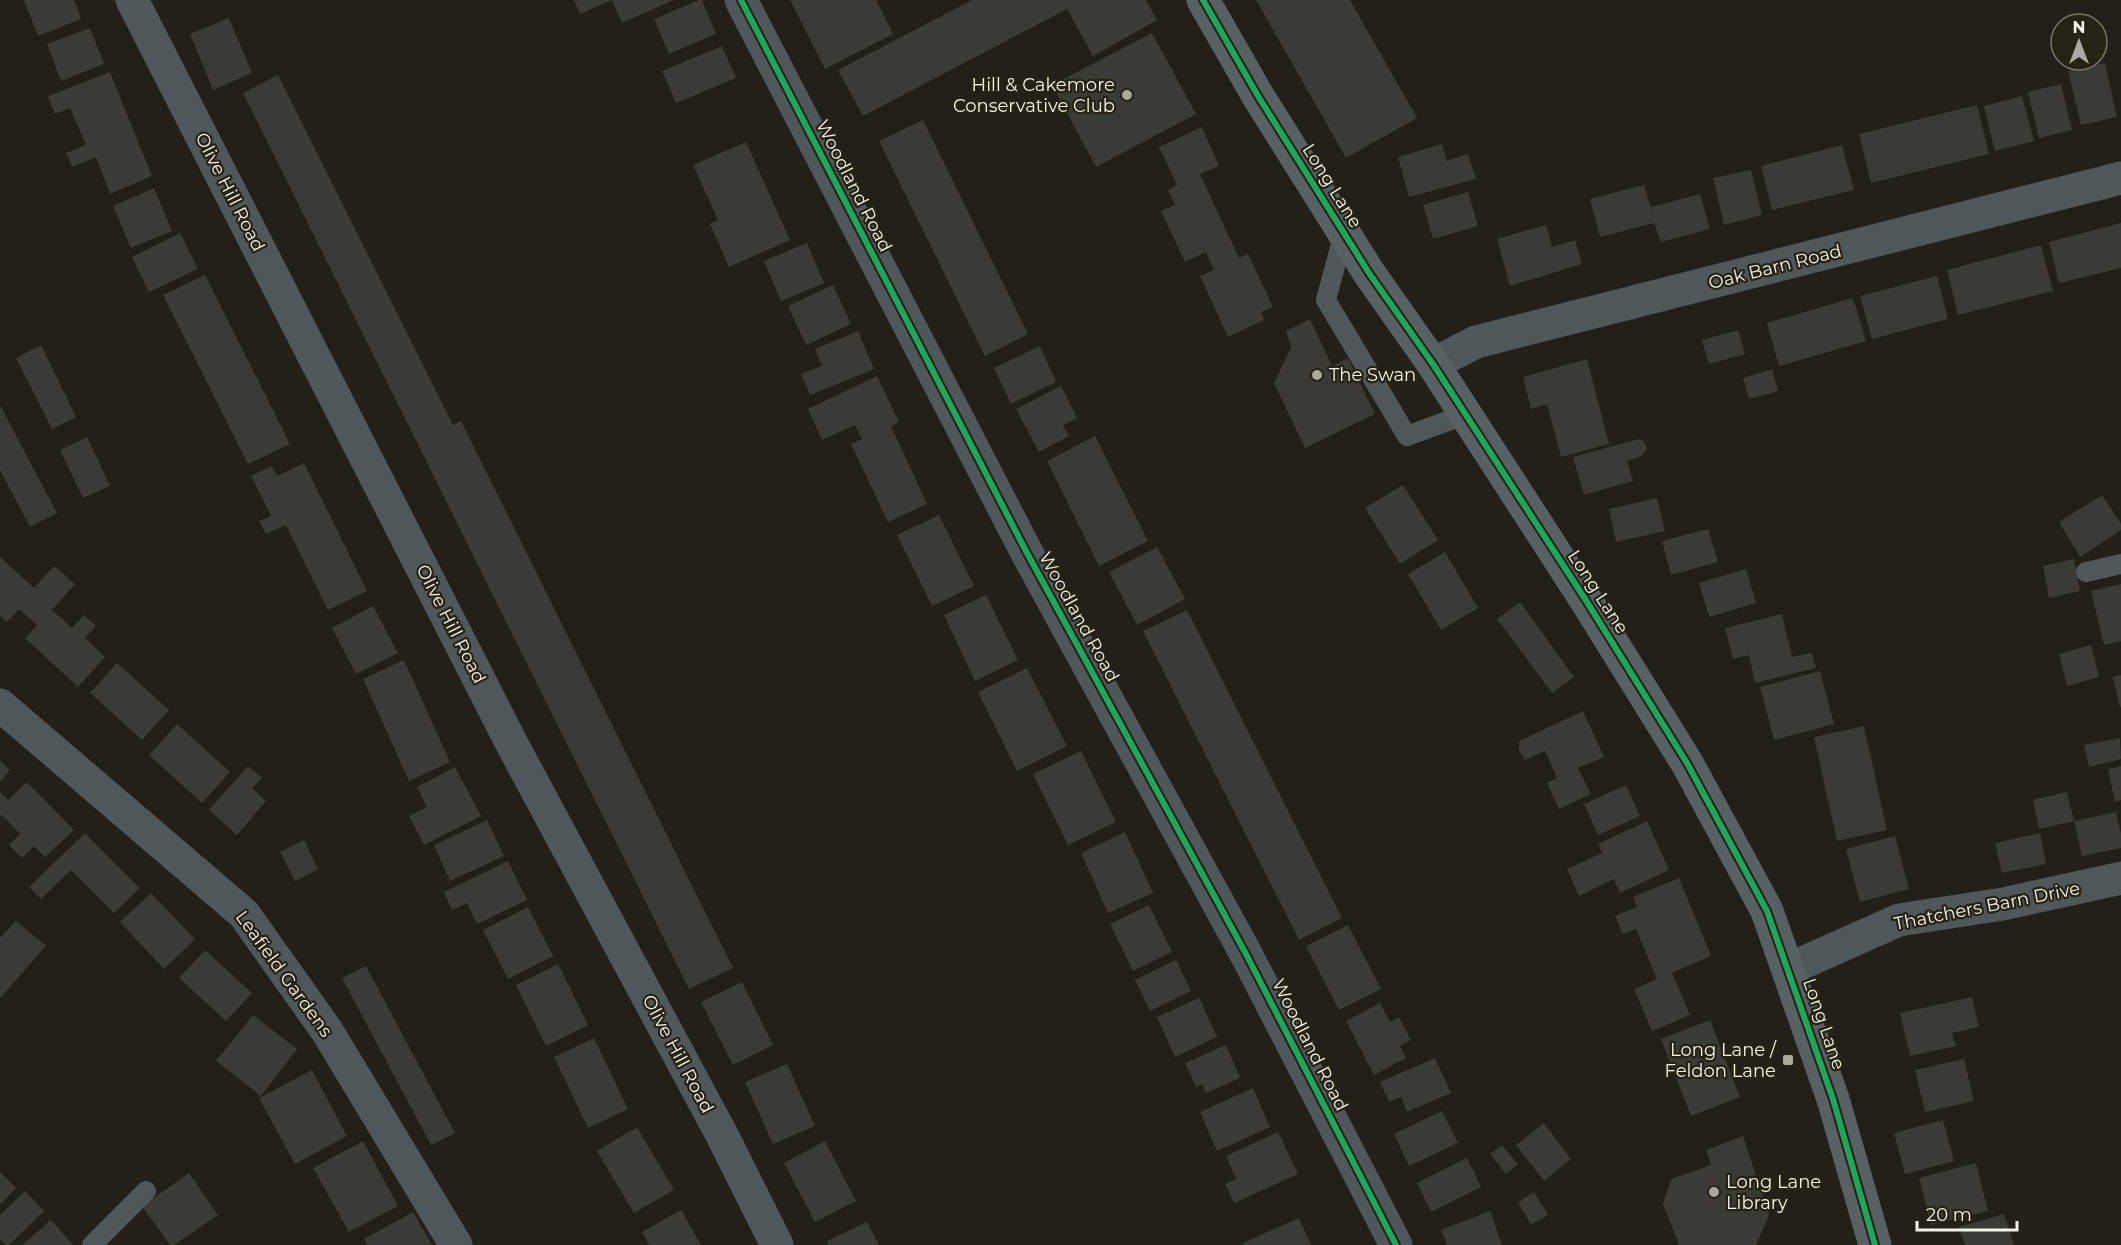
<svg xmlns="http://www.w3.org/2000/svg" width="2121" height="1245" font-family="Montserrat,sans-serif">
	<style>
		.building { fill: #3c3a34 }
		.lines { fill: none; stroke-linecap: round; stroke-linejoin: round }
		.service { stroke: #4f575b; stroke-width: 20 }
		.minor { stroke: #4f575b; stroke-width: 33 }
		.primary { stroke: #576164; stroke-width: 33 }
		.cycleway-casing { stroke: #262214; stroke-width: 10 }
		.cycleway { stroke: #20a55d; stroke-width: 6 }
		.poi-dot { fill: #aaa89f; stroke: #262214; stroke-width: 2 }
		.labels { text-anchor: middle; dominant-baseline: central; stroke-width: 4.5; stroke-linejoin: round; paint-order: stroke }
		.poi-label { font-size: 18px; fill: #f3f1e8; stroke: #262214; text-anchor: end }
		.street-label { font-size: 18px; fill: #f3f1e8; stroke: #262214 }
	</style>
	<rect width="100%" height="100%" fill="#222018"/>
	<path class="building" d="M24 0H74L81 19 38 36Z
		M574 0H612L580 14Z
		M612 0H674L622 23Z
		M699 0H702L716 34 669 54 654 19Z
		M790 0H876L893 34 825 69Z
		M972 0H1146L1157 20 1093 56 1067 9 863 116 838 70Z
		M1256 0H1350L1417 118 1346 158Z
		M229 18 252 73 213 90 190 34Z
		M90 28 104 64 61 81 47 44Z
		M1152 33 1196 114 1096 167 1052 85Z
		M722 46 736 78 676 103 662 71Z
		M2105 63 2117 117 2081 125 2068 71Z
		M110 72 152 176 110 194 96 157 72 167 66 153 86 145 70 108 55 114 48 96Z
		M278 75 453 425 461 421 733 968 689 989 243 93Z
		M2061 84 2072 130 2039 138 2028 92Z
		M2022 96 2034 141 1995 151 1984 106Z
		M1977 105 1989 154 1871 183 1859 134Z
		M923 120 1028 334 985 356 879 141Z
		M1202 127 1219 166 1200 174 1239 258 1248 254 1273 307 1261 312 1264 320 1228 337 1200 276 1214 270 1206 252 1185 262 1161 211 1175 205 1168 190 1177 185 1159 147Z
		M746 142 790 240 729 267 710 224 718 220 693 165Z
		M1442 144 1447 161 1468 154 1476 179 1409 197 1398 157Z
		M1842 145 1854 190 1772 210 1761 166Z
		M1751 170 1762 215 1724 225 1713 178Z
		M1644 185 1653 216 1651 207 1700 194 1710 229 1661 242 1654 223 1600 237 1590 199Z
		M154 188 172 231 131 248 113 206Z
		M1468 192 1478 226 1433 239 1423 205Z
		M2121 223V268L2059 283 2049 242Z
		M1546 225 1552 247 1575 240 1582 264 1510 286 1497 239Z
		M180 233 198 269 149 292 132 257Z
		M807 243 824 283 781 301 764 261Z
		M2041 245 2053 291 1958 315 1947 270Z
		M205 275 290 444 248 464 163 295Z
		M1937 276 1948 319 1872 339 1860 296Z
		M833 285 851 324 806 345 788 306Z
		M1853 298 1866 341 1779 366 1767 323Z
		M1310 319 1332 366 1348 358 1375 414 1305 448 1274 383 1291 347 1286 331Z
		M1738 330 1745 354 1709 364 1702 340Z
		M858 331 874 369 810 395 801 374 822 366 815 349Z
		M41 345 76 417 52 429 16 358Z
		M1040 346 1056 382 1011 404 994 368Z
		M1587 359 1609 444 1561 457 1547 404 1531 409 1523 377Z
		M1772 369 1778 391 1749 399 1743 378Z
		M877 376 899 422 891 426 927 504 888 522 851 444 862 439 855 425 822 440 808 409Z
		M1061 386 1077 418 1063 425 1069 436 1039 452 1016 409Z
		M0 405 57 513 30 527 0 470Z
		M1095 436 1148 541 1099 566 1047 461Z
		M87 437 110 486 83 498 60 450Z
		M1639 439 1644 441 1647 448 1642 456 1627 461 1633 481 1584 495 1573 457Z
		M304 463 367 591 328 610 286 525 266 534 259 521 271 516 251 476 272 466 277 476Z
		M1403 485 1438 540 1400 564 1365 508Z
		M2102 495 2121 524V530L2080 557 2059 522Z
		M1657 498 1665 531 1616 542 1609 509Z
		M939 515 974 586 932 606 897 535Z
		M1708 529 1718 562 1671 575 1662 541Z
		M1157 547 1185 599 1137 625 1109 572Z
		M1445 552 1478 608 1441 630 1408 574Z
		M0 557 34 588 54 566 75 584 52 610 72 628 84 615 96 626 85 638 105 657 78 687 25 638 37 625 19 609 7 622 0 616Z
		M2074 559 2080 591 2049 598 2043 566Z
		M1746 569 1756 603 1709 617 1699 583Z
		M2121 584V641L2104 645 2091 591Z
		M986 595 1018 660 975 681 944 615Z
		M1520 602 1574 677 1552 693 1497 619Z
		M373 606 398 653 356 674 332 628Z
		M1187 610 1342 918 1299 940 1143 631Z
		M1782 614 1792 657 1812 653 1816 668 1755 683 1749 655 1733 659 1725 628Z
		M2091 645 2099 677 2067 686 2059 654Z
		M404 660 450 762 409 781 363 679Z
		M117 663 169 710 142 740 90 693Z
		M1027 668 1067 746 1017 771 978 692Z
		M1820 671 1834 724 1774 740 1760 687Z
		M2121 675V707H2120L2113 677Z
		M1583 711 1604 757 1578 768 1591 794 1559 809 1547 783 1557 778 1545 751 1525 760 1519 750V741Z
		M177 724 230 772 202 803 149 755Z
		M1864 726 1887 830 1837 841 1814 737Z
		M2120 738 2121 759 2089 767 2084 745Z
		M1081 751 1116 822 1068 845 1033 774Z
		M0 761 10 770 0 782Z
		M248 766 262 778 252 788 266 801 237 835 209 810Z
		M2121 766V800L2115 802 2108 769Z
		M455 767 481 816 424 845 409 816 427 807 417 787Z
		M27 782 74 830 45 857 34 846 22 858 9 845 20 834 2 815 0 817V792L8 800Z
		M1626 785 1640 816 1598 835 1584 804Z
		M2067 792 2074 821 2116 812 2121 834V848L2082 856 2074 821 2039 829 2033 800Z
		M487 820 504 856 450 881 434 845Z
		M1647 821 1669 870 1620 893 1614 879 1579 896 1567 869 1602 853 1598 844Z
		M1125 832 1153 893 1108 913 1081 853Z
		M85 833 139 888 114 913 71 870 41 899 29 887Z
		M2040 833 2046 864 2002 873 1995 843Z
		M1895 836 1909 889 1860 902 1846 849Z
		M304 840 318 869 295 881 280 852Z
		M508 861 527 900 477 924 467 903 452 910 444 892Z
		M1679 878 1711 956 1672 973 1690 1015 1652 1031 1634 989 1657 979 1636 929 1623 934 1615 916 1637 907 1633 897Z
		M151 893 195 939 164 969 120 922Z
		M1149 905 1172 952 1133 971 1110 924Z
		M528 907 553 956 508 979 483 930Z
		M16 921 46 946 0 998V936L1 937Z
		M1348 925 1381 989 1339 1010 1306 946Z
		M205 950 252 993 226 1021 179 978Z
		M1176 960 1191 991 1150 1011 1135 980Z
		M558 964 588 1025 546 1046 516 985Z
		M366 966 455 1133 431 1145 342 978Z
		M742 982 773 1045 733 1065 701 1002Z
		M1972 997 1979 1027 1952 1033 1956 1046 1910 1056 1900 1013Z
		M1199 998 1217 1037 1175 1057 1157 1017Z
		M1380 1003 1390 1022 1399 1017 1411 1040 1400 1046 1406 1058 1374 1075 1346 1021Z
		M253 1015 297 1049 261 1096 216 1061Z
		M1710 1020 1740 1097 1691 1116 1661 1039Z
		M594 1038 628 1109 588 1128 554 1057Z
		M1226 1045 1240 1078 1206 1093 1202 1084 1196 1087 1185 1063Z
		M1435 1058 1451 1093 1407 1112 1401 1097 1389 1102 1380 1082Z
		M1964 1059 1974 1101 1925 1112 1915 1070Z
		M787 1064 815 1126 773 1144 745 1082Z
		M312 1070 347 1136 295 1164 259 1098Z
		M1253 1088 1270 1127 1217 1151 1200 1112Z
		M1442 1111 1458 1143 1409 1166 1394 1134Z
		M1943 1120 1954 1161 1905 1174 1894 1133Z
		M1544 1123 1571 1159 1544 1181 1516 1145Z
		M637 1127 674 1190 634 1213 597 1151Z
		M1278 1132 1298 1174 1234 1203 1225 1184 1236 1179 1226 1156Z
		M1743 1136 1769 1215 1756 1245H1679L1663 1204 1671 1179 1711 1165 1706 1150Z
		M363 1141 398 1206 349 1232 313 1168Z
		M825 1141 856 1201 815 1222 784 1163Z
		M1502 1145 1518 1164 1506 1174 1490 1154Z
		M1467 1158 1481 1187 1431 1212 1417 1183Z
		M1976 1163 1988 1211 1931 1225 1919 1178Z
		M0 1172 16 1188 0 1205Z
		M189 1173 218 1215 174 1245H170L142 1206Z
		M25 1191 44 1211 9 1245H6L0 1239V1215Z
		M1534 1192 1548 1215 1531 1225 1518 1202Z
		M681 1210 701 1245H649L642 1232Z
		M1490 1211 1502 1245H1447L1441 1230Z
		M413 1212 432 1245H367L364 1239Z
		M2004 1214 2014 1245H1965L1959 1227Z
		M1299 1218 1311 1245H1244L1243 1243Z
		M51 1220 73 1245H22Z
		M867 1222 879 1245H828L827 1241Z"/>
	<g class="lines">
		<path class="service" d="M1344 233 1326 300 1407 436 1464 415
			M2086 572 2121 564
			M92 1245 146 1191"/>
		<path class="minor" d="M132 0 513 746 723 1137 777 1245
			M741 0 1027 553 1246 954 1396 1245
			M1433 364 1476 342 2121 178
			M0 705 244 914 327 1031 456 1245
			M1789 969 1899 920 2003 904 2121 878"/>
		<path class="primary" d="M1203 0 1258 96 1369 273 1433 364 1587 602 1687 763 1767 911 1833 1099 1875 1245"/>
		<g class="cycleway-casing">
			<path id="cycleway" d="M741 0 1027 553 1246 954 1396 1245
				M1203 0 1258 96 1369 273 1433 364 1587 602 1687 763 1767 911 1833 1099 1875 1245"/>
		</g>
		<use href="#cycleway" class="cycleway"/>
	</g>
	<g class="poi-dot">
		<circle cx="1127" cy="95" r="6"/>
		<circle cx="1317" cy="375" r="6"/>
		<rect x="1782" y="1054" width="12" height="12" rx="3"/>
		<circle cx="1714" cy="1192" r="6"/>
	</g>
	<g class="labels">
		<g class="poi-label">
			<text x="1115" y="85">Hill &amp; Cakemore<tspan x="1115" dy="21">Conservative Club</tspan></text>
			<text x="1329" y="375" text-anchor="start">The Swan</text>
			<text x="1776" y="1050">Long Lane /<tspan x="1776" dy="21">Feldon Lane</tspan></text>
			<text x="1726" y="1182" text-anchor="start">Long Lane<tspan x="1726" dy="21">Library</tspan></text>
		</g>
		<g class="street-label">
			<text transform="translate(854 186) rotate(63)">Woodland Road</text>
			<text transform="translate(1332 186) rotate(58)">Long Lane</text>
			<text transform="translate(230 192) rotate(63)">Olive Hill Road</text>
			<text transform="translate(1775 267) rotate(-14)">Oak Barn Road</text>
			<text transform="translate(1598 592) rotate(57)">Long Lane</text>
			<text transform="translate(1079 617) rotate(61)">Woodland Road</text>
			<text transform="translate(451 624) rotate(63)">Olive Hill Road</text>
			<text transform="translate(1987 906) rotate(-11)">Thatchers Barn Drive</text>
			<text transform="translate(284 974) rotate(54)">Leafield Gardens</text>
			<text transform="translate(1824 1024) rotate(71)">Long Lane</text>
			<text transform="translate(1310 1045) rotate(63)">Woodland Road</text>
			<text transform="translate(678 1054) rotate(62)">Olive Hill Road</text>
		</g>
	</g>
	<g transform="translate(2079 42)"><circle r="28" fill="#262214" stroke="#787569" stroke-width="1.5"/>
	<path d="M0-4.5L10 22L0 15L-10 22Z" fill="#aaa89f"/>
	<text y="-9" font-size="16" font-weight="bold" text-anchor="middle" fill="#f3f1e8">N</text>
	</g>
	<path d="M1917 1221v9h100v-9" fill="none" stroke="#f3f1e8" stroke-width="3"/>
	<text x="1926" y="1221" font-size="18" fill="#f3f1e8" stroke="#262214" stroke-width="4.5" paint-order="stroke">20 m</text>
</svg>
